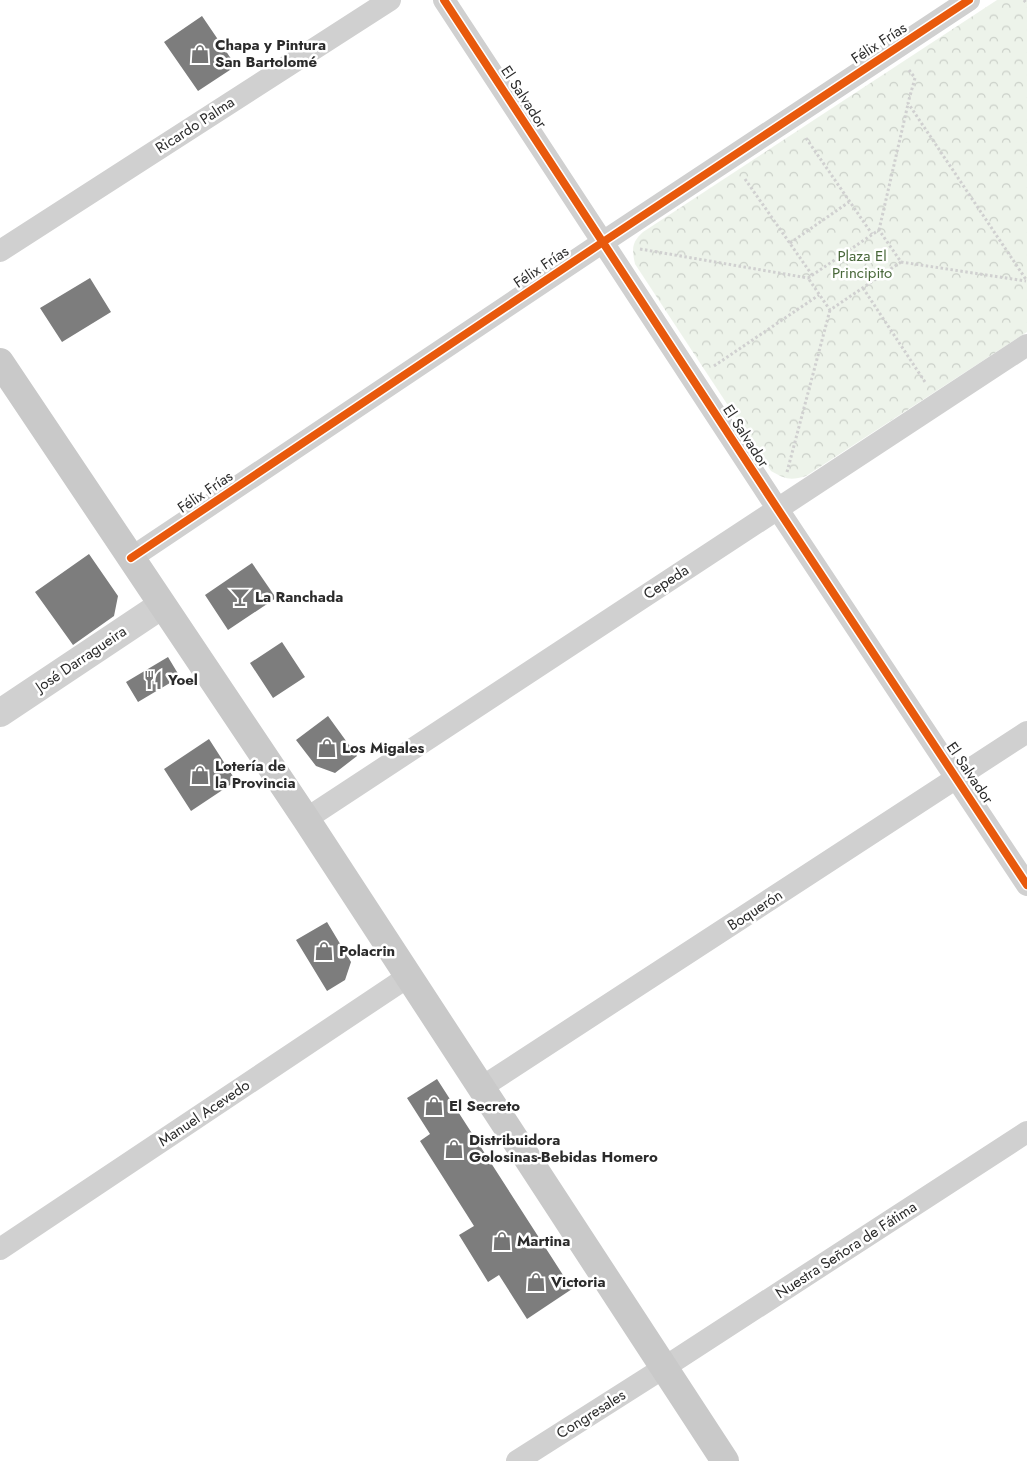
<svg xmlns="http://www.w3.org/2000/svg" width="1027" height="1461" font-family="Jost,sans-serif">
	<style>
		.park { fill: url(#park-crowns) }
		.building { fill: #7d7d7d }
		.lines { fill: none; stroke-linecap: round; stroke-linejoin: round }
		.path { stroke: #d0d0d0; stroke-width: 3; stroke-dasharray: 2.5 2.5; stroke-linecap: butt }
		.minor { stroke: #d0d0d0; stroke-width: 22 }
		.tertiary { stroke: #d0d0d0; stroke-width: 28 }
		.secondary { stroke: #c9c9c9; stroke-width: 28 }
		.cycleway-casing { stroke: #fff; stroke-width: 11 }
		.cycleway { stroke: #e8590c; stroke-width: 8 }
		.labels { text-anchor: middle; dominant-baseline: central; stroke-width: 5; stroke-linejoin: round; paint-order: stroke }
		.street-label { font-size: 15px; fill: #2b2b2b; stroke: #fff }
		.poi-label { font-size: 15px; font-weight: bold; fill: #2b2b2b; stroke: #fff; text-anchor: start }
		.park-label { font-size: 15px; fill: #486739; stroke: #fff }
	</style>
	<defs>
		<pattern id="park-crowns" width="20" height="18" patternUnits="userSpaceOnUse" patternTransform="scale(1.25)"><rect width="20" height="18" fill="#edf3ea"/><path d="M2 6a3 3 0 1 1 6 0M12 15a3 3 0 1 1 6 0" fill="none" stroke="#cbd0c9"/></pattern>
	</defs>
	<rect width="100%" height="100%" fill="#fff"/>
	<path class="park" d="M997 0H1027V332L806 476C790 481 785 479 771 471L635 264C632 249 631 243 643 232Z"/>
	<path class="building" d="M202 16 236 66 198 91 164 42Z
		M90 278 111 312 62 342 40 308Z
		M89 554 118 596 114 616 73 645 35 592Z
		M252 563 276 598 228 630 205 595Z
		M282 642 305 677 273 698 250 663Z
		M168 657 180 677 138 702 126 682Z
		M328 716 357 756 335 773 316 766 296 740Z
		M209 739 236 781 191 811 164 769Z
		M327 922 351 962 345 980 327 991 296 940Z
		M437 1079 572 1289 527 1319 499 1275 488 1282 459 1235 474 1226 420 1141 430 1134 407 1098Z"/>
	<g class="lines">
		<path class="path" d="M1024 0 1027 4
			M909 70 915 78 908 103 1027 281
			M806 138 872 234
			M745 179 812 275
			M879 230 908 104
			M790 243 849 202
			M640 249 808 278 879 230 901 262 830 310 808 278
			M901 262 1026 281
			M863 288 925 382
			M714 366 819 295
			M787 472 830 310"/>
		<path class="minor" d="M444 0 777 508 1027 885
			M0 251 390 0
			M131 558 603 242 969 0
			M306 819 1027 345
			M482 1087 1027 732
			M0 1249 409 976
			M517 1461 665 1367 1027 1132"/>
		<path class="tertiary" d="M0 713 162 605"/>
		<path class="secondary" d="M0 362 306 819 725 1461"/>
		<g class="cycleway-casing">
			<path id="cycleway" d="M444 0 777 508 1027 885
				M131 558 603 242 969 0"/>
		</g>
		<use href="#cycleway" class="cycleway"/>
	</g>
	<defs>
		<g id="shop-bare" transform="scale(1.5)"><path d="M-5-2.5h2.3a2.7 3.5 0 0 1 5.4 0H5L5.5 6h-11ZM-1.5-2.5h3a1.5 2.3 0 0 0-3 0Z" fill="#757575" stroke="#fff" stroke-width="2.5" paint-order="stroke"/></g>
		<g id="bar-bare" transform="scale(1.5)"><path d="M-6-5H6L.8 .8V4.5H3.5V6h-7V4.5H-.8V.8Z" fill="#757575" stroke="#fff" stroke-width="2.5" paint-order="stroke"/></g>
		<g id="restaurant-bare" transform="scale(1.5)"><path d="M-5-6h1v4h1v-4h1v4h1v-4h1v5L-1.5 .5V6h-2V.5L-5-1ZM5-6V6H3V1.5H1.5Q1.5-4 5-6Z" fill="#757575" stroke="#fff" stroke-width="2.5" paint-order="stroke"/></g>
	</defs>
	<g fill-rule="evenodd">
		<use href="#shop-bare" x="200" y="54"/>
		<use href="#bar-bare" x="240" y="597"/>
		<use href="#restaurant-bare" x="153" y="680"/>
		<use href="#shop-bare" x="327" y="748"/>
		<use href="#shop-bare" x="200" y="775"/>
		<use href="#shop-bare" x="324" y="951"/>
		<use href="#shop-bare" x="434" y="1106"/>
		<use href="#shop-bare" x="454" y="1149"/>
		<use href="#shop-bare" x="502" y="1241"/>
		<use href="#shop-bare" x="536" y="1282"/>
	</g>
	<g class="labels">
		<g class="street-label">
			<text transform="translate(879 43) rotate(-33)">Félix Frías</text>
			<text transform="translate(524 97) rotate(57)">El Salvador</text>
			<text transform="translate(195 125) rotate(-33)">Ricardo Palma</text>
			<text transform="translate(541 267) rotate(-34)">Félix Frías</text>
			<text transform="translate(746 436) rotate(57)">El Salvador</text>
			<text transform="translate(205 492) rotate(-34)">Félix Frías</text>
			<text transform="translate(666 582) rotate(-33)">Cepeda</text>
			<text transform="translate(81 659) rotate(-34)">José Darragueira</text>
			<text transform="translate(970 773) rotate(56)">El Salvador</text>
			<text transform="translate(755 910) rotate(-33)">Boquerón</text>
			<text transform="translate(204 1113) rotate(-34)">Manuel Acevedo</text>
			<text transform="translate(846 1250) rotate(-33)">Nuestra Señora de Fátima</text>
			<text transform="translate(591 1414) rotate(-32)">Congresales</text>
		</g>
		<g class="poi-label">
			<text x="215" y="45">Chapa y Pintura<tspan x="215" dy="17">San Bartolomé</tspan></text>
			<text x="255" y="597">La Ranchada</text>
			<text x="168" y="680">Yoel</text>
			<text x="342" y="748">Los Migales</text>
			<text x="215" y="766">Lotería de<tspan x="215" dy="17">la Provincia</tspan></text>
			<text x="339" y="951">Polacrin</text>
			<text x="449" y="1106">El Secreto</text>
			<text x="469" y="1140">Distribuidora<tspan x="469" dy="17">Golosinas-Bebidas Homero</tspan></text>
			<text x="517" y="1241">Martina</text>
			<text x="551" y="1282">Victoria</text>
		</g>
		<g class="park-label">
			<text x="862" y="256">Plaza El<tspan x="862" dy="17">Principito</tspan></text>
		</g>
	</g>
</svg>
